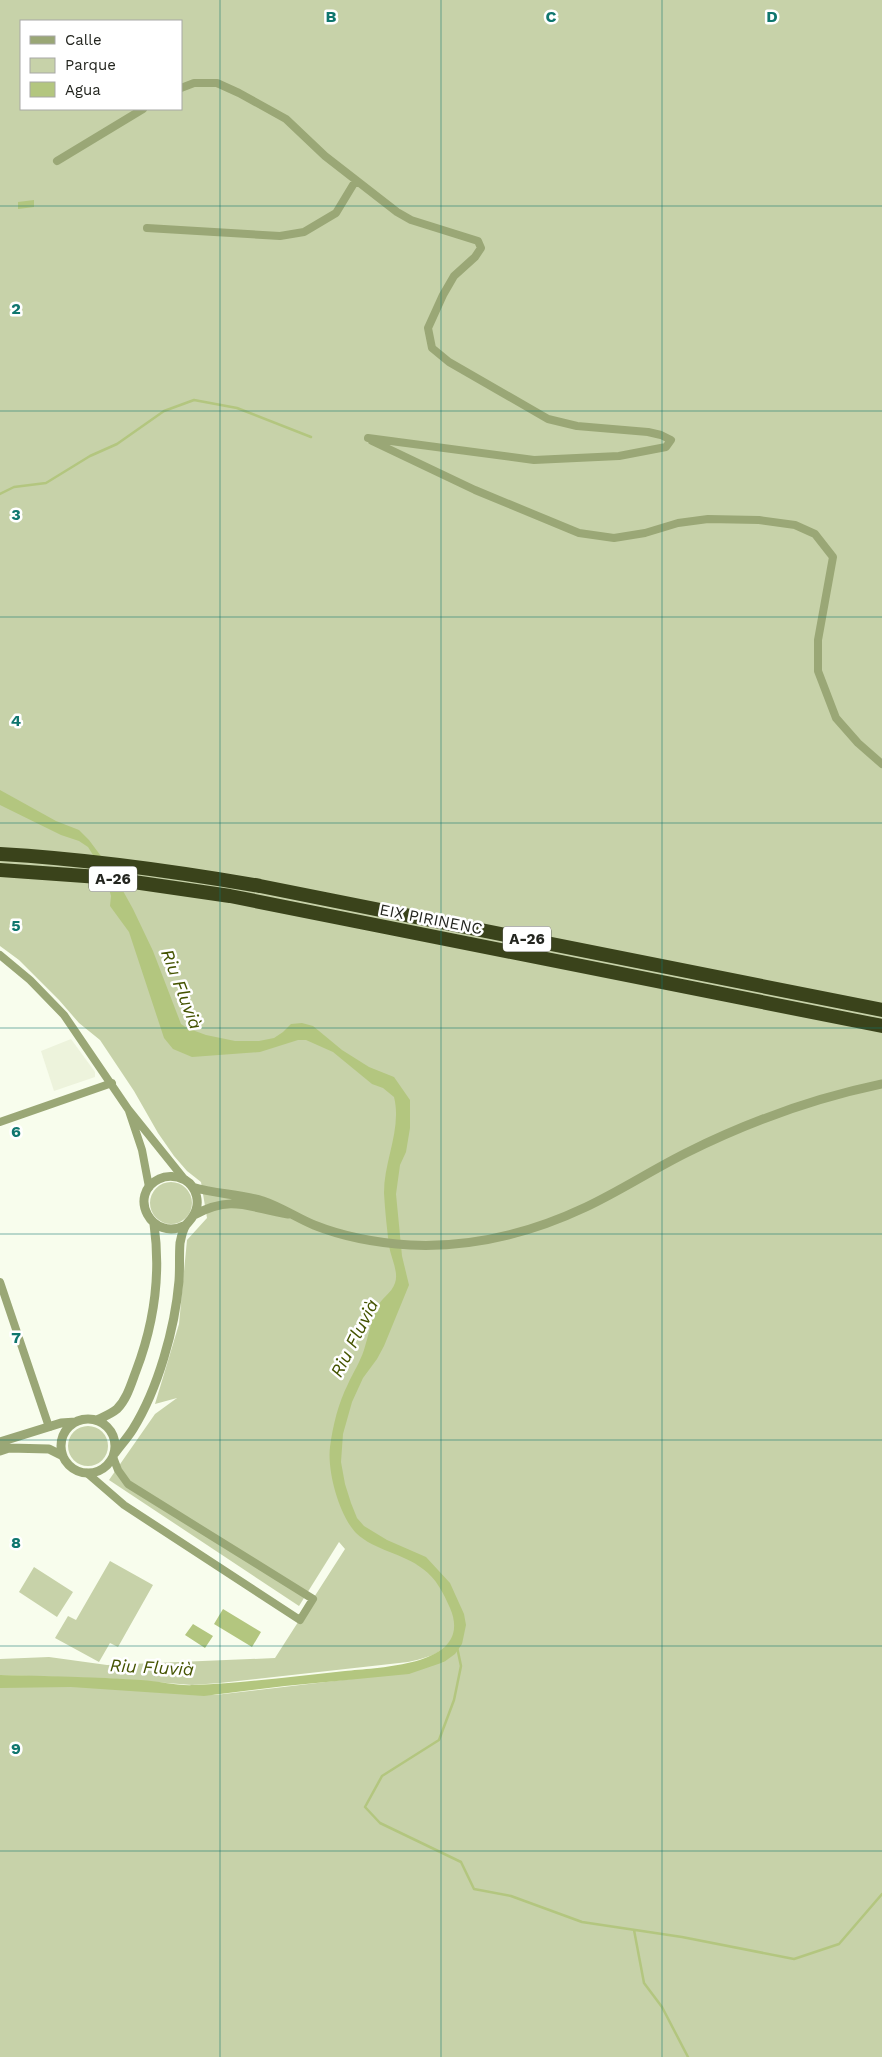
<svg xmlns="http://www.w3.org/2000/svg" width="882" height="2057" font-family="'Work Sans',sans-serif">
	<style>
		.built { fill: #edf3dc }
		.green { fill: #c7d2a9; fill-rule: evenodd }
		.water { fill: #b3c67f }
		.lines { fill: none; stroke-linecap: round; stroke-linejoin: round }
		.stream { stroke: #b3c67f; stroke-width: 2.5 }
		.minor { stroke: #9aa776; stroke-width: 8 }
		.tertiary { stroke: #9aa776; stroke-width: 9 }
		.motorway { stroke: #3a431b; stroke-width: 14 }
		.grid { fill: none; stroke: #0f766e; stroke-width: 1; stroke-opacity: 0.55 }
		.labels { text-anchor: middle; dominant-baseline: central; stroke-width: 5; stroke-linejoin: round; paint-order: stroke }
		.shield { fill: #fff; stroke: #656662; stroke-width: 1 }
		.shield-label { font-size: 15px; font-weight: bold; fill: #23251f }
		.street-label { font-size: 16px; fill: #23251f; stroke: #fff }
		.water-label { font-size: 18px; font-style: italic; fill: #445300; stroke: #fff }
		.grid-label { font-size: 16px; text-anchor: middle; font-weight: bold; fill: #0f766e; stroke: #fff; stroke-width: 5; stroke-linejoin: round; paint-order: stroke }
	</style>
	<rect width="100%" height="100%" fill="#f8fded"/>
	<path class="built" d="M71 1039 95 1072V1077L54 1091 41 1051Z"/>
	<path class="green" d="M0 0H882V2057H0V1682L215 1695 351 1679 444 1662 453 1637C443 1654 426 1658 408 1662L220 1683 192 1685 117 1679 0 1675V1659L49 1657 107 1665 275 1658 345 1549 339 1542 299 1606 109 1480 155 1414 177 1398 155 1404 179 1324 187 1240 207 1218 201 1182 187 1171 174 1156 158 1133 134 1091 100 1040 79 1023 59 1000 19 960 0 946ZM21 21H181V109H21Z
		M150 1203a21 21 0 1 1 42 0a21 21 0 1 1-42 0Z
		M68 1446a20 20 0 1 1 40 0a20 20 0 1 1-40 0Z
		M110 1561 153 1585 118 1647 110 1643 99 1662 55 1638 68 1616 76 1620Z
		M34 1567 73 1592 57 1617 19 1592Z"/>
	<path class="water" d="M34 200V207L18 209V202Z
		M0 790 56 821 79 830 89 840 112 871 133 909 153 951 181 1024 187 1028 206 1035 235 1041H259L274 1038 283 1032 291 1024 302 1023 313 1026 342 1050 369 1067 394 1077 410 1100V1128L406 1152 400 1165 396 1194 402 1256 409 1285 384 1346 377 1359 363 1378 352 1402 343 1434 341 1462 345 1484 351 1503 357 1518 364 1526 387 1540 426 1557 450 1583 464 1614 466 1625 462 1644 455 1654 444 1662 409 1674 285 1686 204 1696 71 1687 0 1688V1675C47 1676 94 1677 141 1680 159 1681 177 1686 194 1685 245 1683 295 1676 345 1671 380 1667 475 1666 450 1608 444 1594 436 1578 423 1569 403 1553 375 1551 356 1533 339 1515 327 1471 330 1447 333 1425 338 1404 348 1384 353 1373 360 1362 364 1350 368 1337 371 1322 376 1309 380 1299 392 1293 395 1283 399 1272 391 1258 389 1246 387 1229 385 1211 384 1193 384 1160 402 1129 394 1097L383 1088 372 1084 333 1052 306 1040H298L260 1052 192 1057 173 1049 164 1038 129 932 110 906 111 896 105 874 88 847 79 841 61 835 0 805Z
		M223 1609 261 1632 252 1647 214 1624Z
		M193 1624 213 1636 205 1648 185 1635Z"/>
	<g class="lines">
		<path class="stream" d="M0 494 14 487 46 483 90 456 117 444 164 411 194 400 237 408 311 437
			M457 1647 461 1666 454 1700 439 1740 382 1776 365 1807 380 1823 461 1862 474 1889 511 1896 582 1922 682 1937 794 1959 839 1944 882 1894
			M634 1930 644 1983 662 2007 688 2057"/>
		<path class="minor" d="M181 88 194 83H217L239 93 286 119 325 156 397 212 411 220 478 241 481 248 475 257 454 276 443 295 428 328 432 348 449 362 548 419 577 426 648 432 661 435 671 440 666 447 619 456 534 460 368 438
			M57 161 143 109
			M147 228 280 236 304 232 336 213 356 180
			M372 441 475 490 579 533 614 538 645 533 678 523 708 519 759 520 795 525 815 534 833 557 818 640V671L836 718 858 743 882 764
			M0 955 30 980 64 1015 128 1109 185 1180
			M129 1111 142 1150 149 1187
			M0 1122 112 1083
			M0 1282 49 1427
			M87 1473 124 1505 300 1620 313 1599 128 1484 118 1470 113 1457"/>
		<path class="tertiary" d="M192 1187C215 1194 240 1194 263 1201 281 1207 297 1218 314 1225 344 1237 378 1243 410 1245 472 1248 531 1233 586 1207 620 1191 652 1170 686 1153 748 1122 815 1098 882 1084
			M194 1215C233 1194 249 1208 288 1214
			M61 1446a27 27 0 1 1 54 0a27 27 0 1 1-54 0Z
			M97 1420C103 1417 111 1414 117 1409 127 1399 131 1384 136 1371 154 1324 161 1274 154 1224
			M0 1442 61 1423 76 1422
			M0 1451 9 1448 49 1449 63 1456
			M115 1453C121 1445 128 1437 133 1429 158 1389 175 1328 179 1281 180 1268 179 1255 180 1243 181 1238 183 1229 186 1225 188 1222 191 1220 193 1216 201 1204 197 1187 185 1180 177 1176 167 1175 159 1179 127 1194 151 1243 186 1225"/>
		<path class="motorway" d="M0 854C88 859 173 871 260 886L882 1010
			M0 870 99 877 230 896 882 1026"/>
	</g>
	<path class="grid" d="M220 0V2057M441 0V2057M662 0V2057M0 206H882M0 411H882M0 617H882M0 823H882M0 1028H882M0 1234H882M0 1440H882M0 1646H882M0 1851H882"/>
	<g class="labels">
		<g class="shield">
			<rect x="89" y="866.5" width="48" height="25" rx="4"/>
			<rect x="503" y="926.5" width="48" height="25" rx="4"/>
		</g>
		<g class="shield-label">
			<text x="113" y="879">A-26</text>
			<text x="527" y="939">A-26</text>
		</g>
		<g class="street-label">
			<text transform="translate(431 919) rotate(11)">EIX PIRINENC</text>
		</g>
		<g class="water-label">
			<text transform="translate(182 989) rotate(69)">Riu Fluvià</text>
			<text transform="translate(354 1338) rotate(-63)">Riu Fluvià</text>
			<text transform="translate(152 1667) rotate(3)">Riu Fluvià</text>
		</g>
	</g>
	<g class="grid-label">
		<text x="331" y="22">B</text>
		<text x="551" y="22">C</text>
		<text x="772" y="22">D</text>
		<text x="16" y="314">2</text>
		<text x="16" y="520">3</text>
		<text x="16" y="726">4</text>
		<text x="16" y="931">5</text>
		<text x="16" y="1137">6</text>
		<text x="16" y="1343">7</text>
		<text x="16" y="1548">8</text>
		<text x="16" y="1754">9</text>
	</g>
	<rect x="20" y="20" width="162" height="90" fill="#ffffff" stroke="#a7a8a5"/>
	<rect x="30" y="36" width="25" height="8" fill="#9aa776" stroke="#a7a8a5"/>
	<text x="65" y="45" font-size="15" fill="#23251f">Calle</text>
	<rect x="30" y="58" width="25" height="15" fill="#c7d2a9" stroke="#a7a8a5"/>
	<text x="65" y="70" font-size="15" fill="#23251f">Parque</text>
	<rect x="30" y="82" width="25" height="15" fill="#b3c67f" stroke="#a7a8a5"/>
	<text x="65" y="95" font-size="15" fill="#23251f">Agua</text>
</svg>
